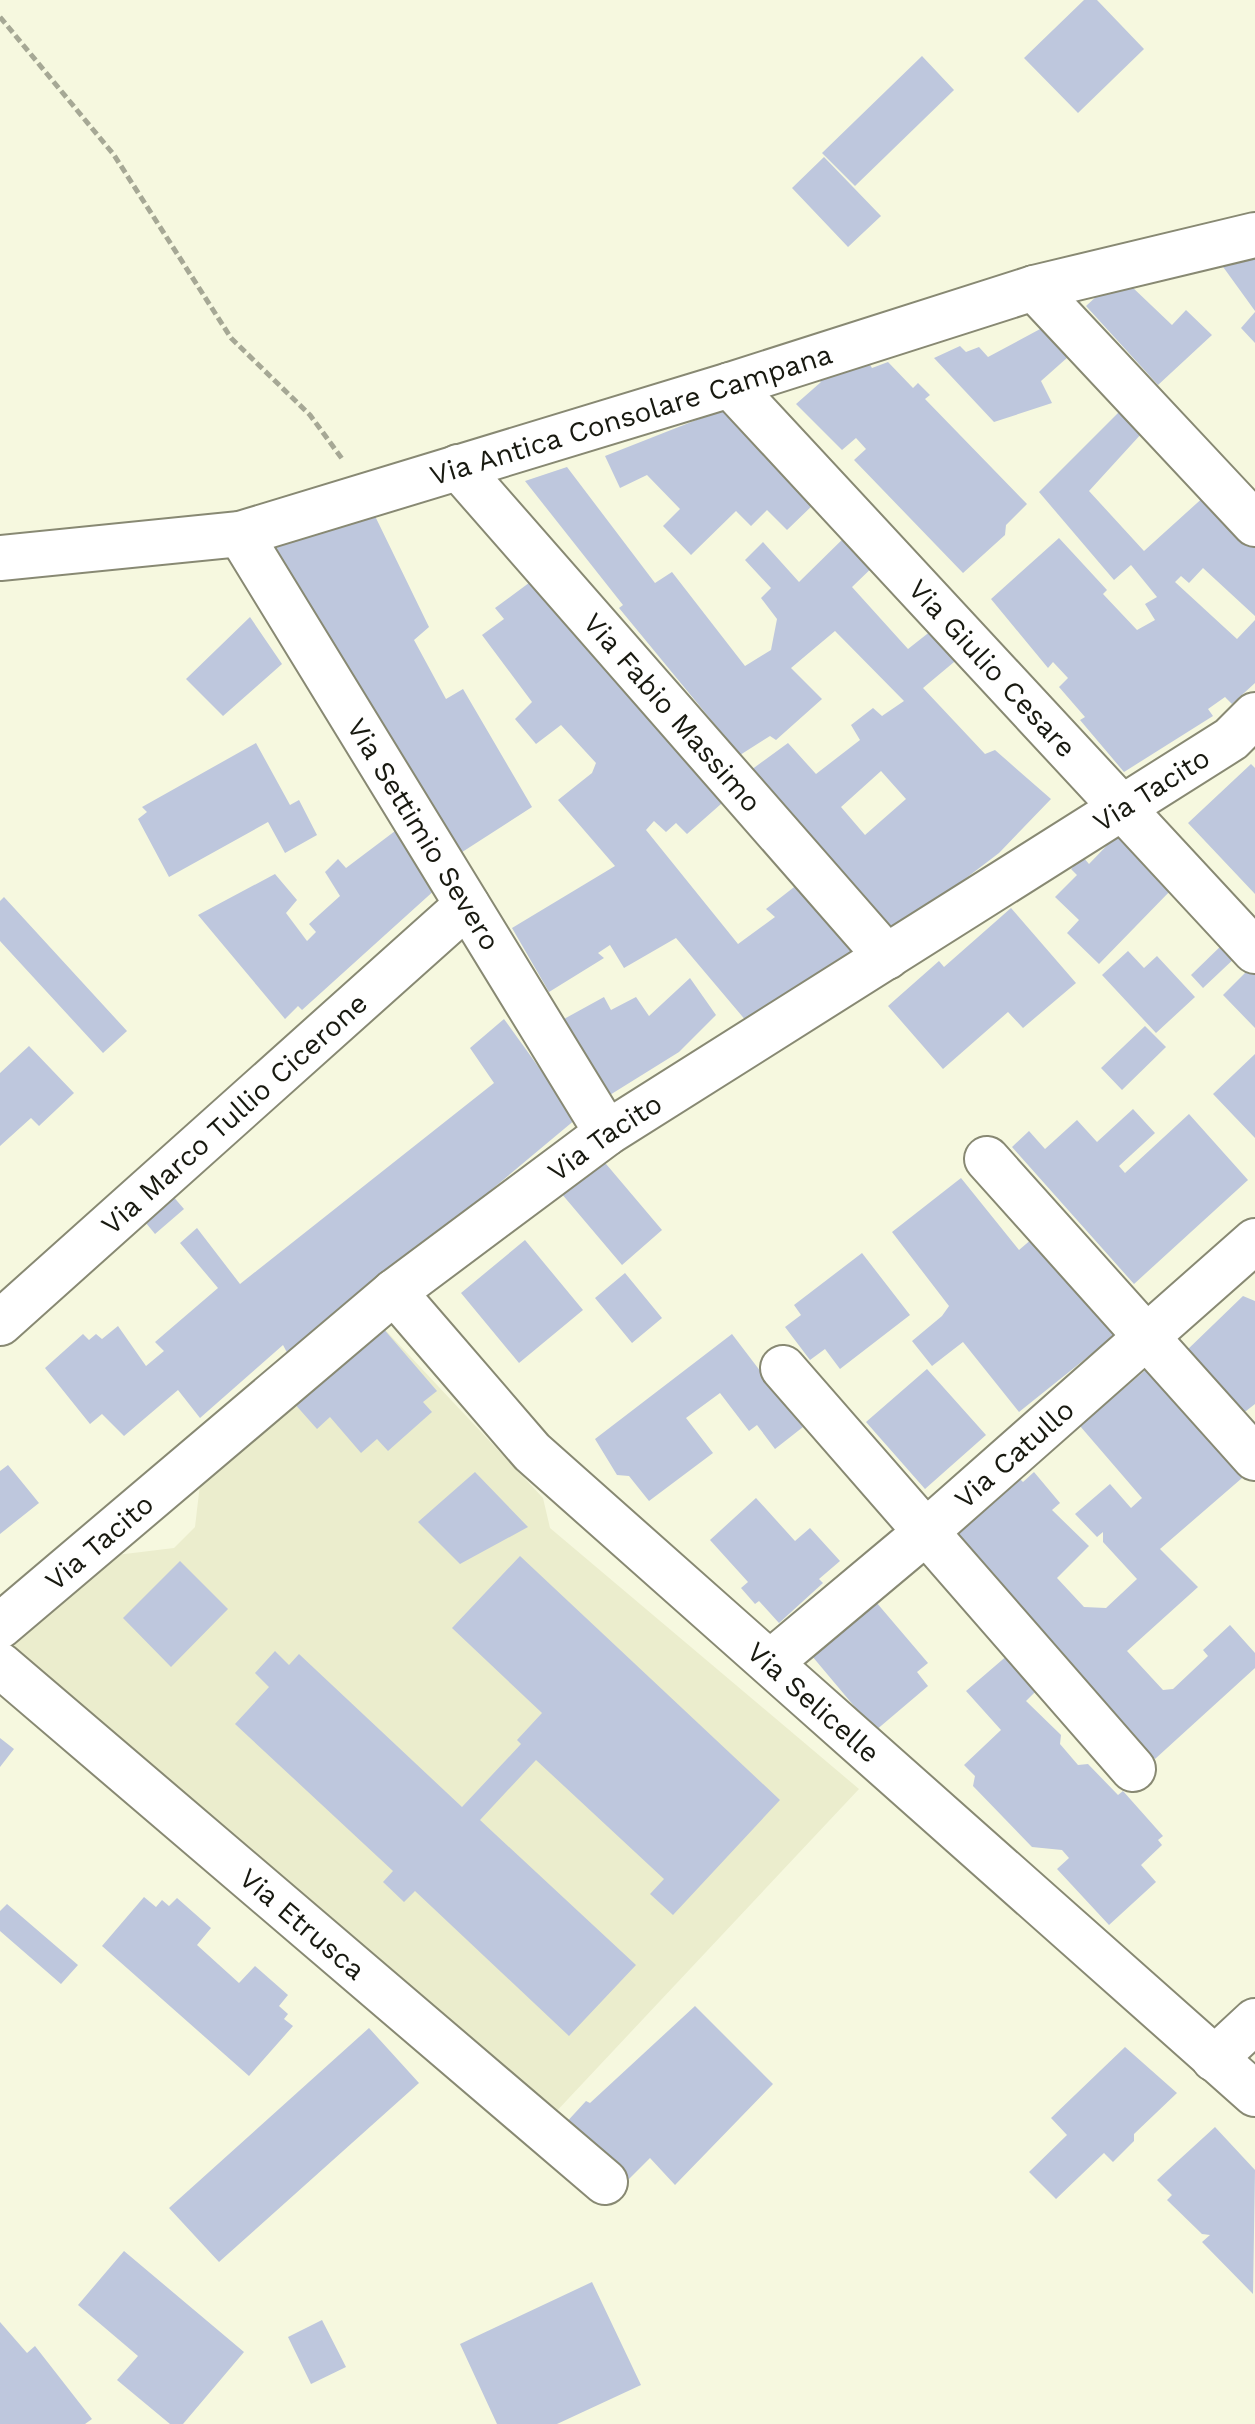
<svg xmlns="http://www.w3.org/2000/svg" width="1255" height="2424" font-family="'Work Sans',sans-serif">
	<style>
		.built { fill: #ebedcd }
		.building { fill: #bec7dd; fill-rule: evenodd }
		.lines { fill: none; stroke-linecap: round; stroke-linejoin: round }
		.minor-casing { stroke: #888973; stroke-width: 48 }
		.path { stroke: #a6a895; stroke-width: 5; stroke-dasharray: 8 4; stroke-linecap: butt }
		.minor { stroke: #fff; stroke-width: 44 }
		.labels { text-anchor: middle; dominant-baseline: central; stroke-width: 7; stroke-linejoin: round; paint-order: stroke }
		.street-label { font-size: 28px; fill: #181910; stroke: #f6f8df }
	</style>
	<rect width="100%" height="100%" fill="#f6f8df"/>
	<path class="built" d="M376 1320 543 1498 550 1528 859 1789 553 2115 4 1648 100 1557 174 1548 195 1527 202 1467Z"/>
	<path class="building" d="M1084 0H1097L1144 49 1078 113 1024 58Z
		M922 56 954 90 855 186 822 153Z
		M824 157 881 216 848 247 792 188Z
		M1255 252V311L1221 264Z
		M1130 285 1172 325 1186 310 1212 335 1158 385 1086 306 1098 295Z
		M1255 312V343L1241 328Z
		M1042 328 1068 357 1041 381 1052 403 994 422 934 358 960 346 966 352 979 347 988 357Z
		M867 360 872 368 888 362 913 388 918 383 930 395 925 399 1027 504 1006 525 1005 535 963 573 854 460 866 449 856 438 842 450 796 404 821 382 815 377Z
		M737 404 816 502 787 530 767 510 751 526 736 511 691 555 663 526 680 509 647 475 620 488 605 456Z
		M1120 411 1142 433 1089 491 1144 551 1207 494 1255 544V616L1203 568 1189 583 1181 576 1175 582 1237 639 1255 620V683L1232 704 1225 697 1208 709 1213 716 1124 772 1080 720 1085 717 1059 687 1068 678 1053 662 1048 668 991 599 1059 538 1107 590 1103 594 1137 630 1155 620 1145 604 1157 597 1131 565 1114 580 1039 492Z
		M567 467 655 583 672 572 745 666 771 650 777 619 761 598 771 588 745 560 763 542 799 582 853 529 881 559 852 587 908 649 941 623 966 652 923 688 985 754 995 750 1051 799 999 853 890 936 751 770 788 743 816 774 860 740 851 725 873 708 882 716 904 701 835 631 791 668 822 699 776 740 770 736 740 755 619 608 623 605 525 481ZM881 771 906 799 865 835 841 807Z
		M375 516 429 627 414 640 446 699 463 689 532 807 456 856 273 545Z
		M545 571 730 796 687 834 676 823 666 832 654 821 646 830 738 944 775 917 766 909 798 884 857 950 747 1022 676 938 624 968 610 945 598 953 604 958 549 992 512 928 615 866 558 800 592 773 596 763 561 725 536 744 515 719 532 702 482 635 504 619 495 608Z
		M250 617 282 664 223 716 186 679Z
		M256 743 290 805 299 800 317 835 285 853 268 822 169 877 138 819 147 812 142 807Z
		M1251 764 1255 768V894L1188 823Z
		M403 825 437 888 302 1010 298 1006 285 1019 198 915 275 874 297 900 286 913 307 941 316 932 309 924 340 896 325 872 338 859 346 868Z
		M1117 835 1172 889 1099 964 1067 933 1079 920 1055 897 1077 875 1071 869 1083 857 1089 864Z
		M4 897 127 1031 103 1053 0 941V901Z
		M1011 908 1076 983 1023 1028 1008 1012 943 1069 888 1006 939 961 944 967Z
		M1226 941 1238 955 1203 988 1191 975Z
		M1128 951 1144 968 1157 956 1195 997 1156 1033 1102 975Z
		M1250 968 1255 973V1028L1223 995Z
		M690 978 716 1015 679 1052 605 1098 569 1044 576 1040 564 1019 604 997 611 1010 636 997 649 1016Z
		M504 1019 576 1119 290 1358 283 1345 200 1418 178 1390 124 1436 102 1414 90 1424 45 1368 83 1334 89 1340 96 1334 102 1339 118 1326 146 1366 164 1351 155 1342 218 1288 180 1243 197 1228 240 1284 494 1083 470 1048Z
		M1145 1026 1166 1047 1122 1090 1101 1068Z
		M29 1046 74 1093 39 1126 31 1118 0 1146V1073Z
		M1255 1054V1138L1213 1094Z
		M1133 1109 1155 1133 1119 1166 1125 1173 1189 1114 1248 1180 1134 1284 1012 1147 1029 1131 1045 1149 1077 1120 1097 1142Z
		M601 1158 662 1230 622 1265 561 1193Z
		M961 1178 1019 1250 1040 1232 1120 1331 1019 1412 963 1342 932 1366 912 1341 942 1316 949 1306 892 1232Z
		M165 1187 184 1209 155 1234 137 1212Z
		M525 1240 583 1310 519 1363 461 1293Z
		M862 1253 910 1315 840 1369 825 1349 810 1360 785 1327 801 1315 794 1305Z
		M625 1273 662 1318 632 1343 595 1298Z
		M1243 1296 1255 1301V1404L1246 1411H1234L1185 1352Z
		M376 1320 437 1391 423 1402 432 1412 388 1451 377 1439 361 1453 330 1417 317 1429 293 1402Z
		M732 1334 803 1427 775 1449 757 1425 749 1431 720 1393 686 1418 713 1453 649 1501 629 1476 617 1475 595 1439Z
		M1149 1367 1249 1472 1160 1549 1198 1587 1127 1651 1163 1690 1173 1689 1208 1656 1203 1650 1230 1625 1255 1653V1668L1155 1759 952 1531 1018 1477 1023 1482 1034 1472 1060 1503 1052 1510 1089 1546 1057 1578 1084 1607 1106 1608 1137 1579 1103 1542V1532L1097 1537 1075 1514 1110 1484 1131 1508 1142 1498 1080 1426Z
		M927 1369 986 1435 925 1489 866 1422Z
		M8 1465 39 1503 0 1534V1471Z
		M475 1472 528 1527 460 1564 418 1522Z
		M756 1498 795 1541 810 1528 840 1561 819 1579 823 1583 779 1623 759 1601 755 1604 741 1588 748 1582 710 1540Z
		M520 1556 780 1800 673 1915 650 1894 664 1879 536 1760 480 1820 636 1965 569 2036 415 1891 404 1902 383 1882 393 1871 235 1724 269 1687 255 1673 275 1651 289 1665 299 1654 462 1807 521 1744 517 1740 542 1713 452 1628Z
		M180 1561 228 1609 171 1667 123 1618Z
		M876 1602 928 1663 917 1672 928 1686 875 1731 812 1656Z
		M1009 1654 1040 1687 1026 1701 1061 1735 1060 1744 1078 1765 1088 1764 1118 1795 1123 1791 1163 1836 1158 1840 1162 1845 1141 1865 1156 1882 1109 1925 1057 1869 1069 1858 1062 1850 1032 1847 973 1786 975 1776 964 1765 1001 1730 966 1691Z
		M0 1738 14 1749 0 1767Z
		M144 1897 156 1907 162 1900 169 1906 177 1898 211 1928 197 1945 239 1983 255 1966 288 1995 279 2006 288 2014 284 2019 293 2026 249 2076 102 1946Z
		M7 1904 78 1965 61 1984 0 1931V1911Z
		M695 2006 773 2084 675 2185 650 2158 629 2179 622 2178 563 2126 586 2101 590 2103Z
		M369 2028 419 2083 219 2262 169 2208Z
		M1125 2047 1177 2093 1134 2134V2141L1113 2162 1104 2153 1056 2199 1029 2172 1067 2135 1051 2118Z
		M1215 2127 1255 2170 1253 2294 1202 2242 1210 2235 1202 2234 1167 2200 1172 2195 1157 2180Z
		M124 2251 244 2352 183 2424H170L117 2380 138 2356 78 2305Z
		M592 2282 641 2385 557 2424H497L460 2344Z
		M322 2320 346 2367 311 2384 288 2337Z
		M0 2322 27 2353 35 2346 92 2419 85 2424H0Z"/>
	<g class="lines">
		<g class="minor-casing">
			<g id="minor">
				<path d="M1034 288 1255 524"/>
				<path id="s1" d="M730 385 1255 951"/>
				<path id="s2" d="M458 467 887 957"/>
				<path id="s3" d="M240 534 607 1133"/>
				<path id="s4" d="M0 558 240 534 730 385 1034 288 1255 235"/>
				<path d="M987 1159 1255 1458"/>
				<path id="s5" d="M394 1292 532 1452 1255 2094"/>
				<path id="s6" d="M0 1323 467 905"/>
				<path d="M783 1368 1133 1769"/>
				<path id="s7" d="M0 1626 394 1292 607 1133 1231 739 1255 715"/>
				<path id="s8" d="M771 1662 913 1543 1255 1241"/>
				<path id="s9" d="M0 1665 605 2182"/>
				<path d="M1214 2059 1255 2021"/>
			</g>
		</g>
		<path class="path" d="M0 17 114 155 231 338 310 415 343 460"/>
		<use href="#minor" class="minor"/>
	</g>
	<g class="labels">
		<g class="street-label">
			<text stroke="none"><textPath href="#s4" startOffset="650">Via Antica Consolare Campana</textPath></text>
			<text stroke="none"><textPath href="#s1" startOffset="386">Via Giulio Cesare</textPath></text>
			<text stroke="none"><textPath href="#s2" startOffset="326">Via Fabio Massimo</textPath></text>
			<text stroke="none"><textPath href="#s7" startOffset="1426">Via Tacito</textPath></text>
			<text stroke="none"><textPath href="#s3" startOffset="352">Via Settimio Severo</textPath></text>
			<text stroke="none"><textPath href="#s6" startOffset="314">Via Marco Tullio Cicerone</textPath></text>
			<text stroke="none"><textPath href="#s7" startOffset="778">Via Tacito</textPath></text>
			<text stroke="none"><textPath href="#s8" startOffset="320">Via Catullo</textPath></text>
			<text stroke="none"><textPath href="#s7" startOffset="130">Via Tacito</textPath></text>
			<text stroke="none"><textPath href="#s5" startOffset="588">Via Selicelle</textPath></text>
			<text stroke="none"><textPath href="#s9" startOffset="398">Via Etrusca</textPath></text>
		</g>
	</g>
</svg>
